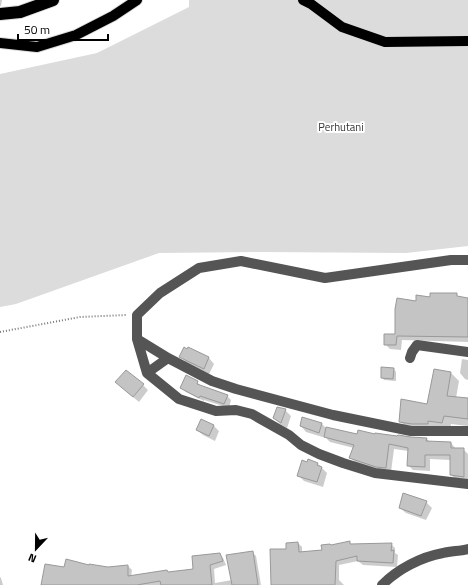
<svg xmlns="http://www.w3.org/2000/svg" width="468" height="585" font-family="'Titillium Web',sans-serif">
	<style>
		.green { fill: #dcdcdc }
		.shadow { fill: #0003 }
		.building { fill: #c4c4c4; stroke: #999 }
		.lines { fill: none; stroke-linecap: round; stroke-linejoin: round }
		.major-casing { stroke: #dbdbdb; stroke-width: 12 }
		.highway-casing { stroke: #dbdbdb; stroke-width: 14 }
		.path { stroke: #777; stroke-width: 2; stroke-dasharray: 1 2; stroke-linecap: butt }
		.minor { stroke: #555; stroke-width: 10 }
		.major { stroke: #000; stroke-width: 10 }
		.highway { stroke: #000; stroke-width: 12 }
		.labels { text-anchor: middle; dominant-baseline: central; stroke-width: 4; stroke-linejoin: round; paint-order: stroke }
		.park-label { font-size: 11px; fill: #333; stroke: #fff }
	</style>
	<rect width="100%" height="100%" fill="#fff"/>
	<path class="green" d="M189 0H468V246L406 253 263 252 159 253 16 304 0 307V74L97 53 189 7Z"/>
	<path class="shadow" d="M0 0H2L1 6H0Z
		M456 294 459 298 468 299V342L402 340 401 350 390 349 385 344 396 335 416 302 431 298Z
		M189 349 209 358 214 364 209 374 186 362 180 356Z
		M462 359 468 360V380L465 379 460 373Z
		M394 369 396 372V381L384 380 382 377Z
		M451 373 459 381 456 398 468 399V426L451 424 450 431 408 430 400 421 428 405Z
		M197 382 202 387 227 396 231 400 229 408 204 400V401L186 392 181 388Z
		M143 385 148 390 139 402 122 388Z
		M285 410 291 416 287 428 280 424 274 418Z
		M322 424 327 429 358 435H376L426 438 430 442 451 443 456 449H463L468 454V482L457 480 451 475V460L430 459V471L413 470 408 465 409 451 394 449 391 472 356 463 351 458 354 448 330 442 326 438 306 432 301 426Z
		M213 425 219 431 215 441 203 435 197 430Z
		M308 463H317L327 473 323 487 304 481 298 475Z
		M426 502 432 508 426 520 406 513 400 508Z
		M349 542 352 545 391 544 395 548V553L398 555 397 567 363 565 358 561 339 565V580L344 585H272L287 550 298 543 302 547V553L323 551 331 546Z
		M252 552 256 556 261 585H42L64 568 89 566 108 568 128 566 132 570 131 577 167 571 169 573 194 570 219 554 223 558 226 565 214 569 215 583 232 580Z
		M0 577 1 578 3 585H0Z"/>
	<path class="building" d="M430 293H457V296L468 298V337L397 336 396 345H384V334H395V309L397 298 416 301V295L430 297Z
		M184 347 187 349 188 347 209 357 204 369 179 357Z
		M381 367 394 368 393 379 381 378Z
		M434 369 451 372 447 396 468 398V419L444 416 442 423 428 421V424H412L399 422 401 399 427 404Z
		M126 370 144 384 133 397 115 382Z
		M186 375 198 381 197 384 228 395 224 404 200 396 199 398 180 388Z
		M277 407 286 409 281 423 273 418Z
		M302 417 322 423 319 433 300 426Z
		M201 419 214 425 209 436 196 430Z
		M326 427 357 434 358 430 375 434V433L397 436 398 435 411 437 427 438 426 441 451 442V448H464V477L450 475V455H425V467L407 466 408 448 389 444 386 468 376 467 349 458 354 445 324 437Z
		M308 459 318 463 317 465 322 467 317 482 297 476 302 460 307 462Z
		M403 493 427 501 421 516 399 508Z
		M350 541V544L392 543 391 551 394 550 393 563 357 561V556L336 561 335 585H271L270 549H286V543L298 542 299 552 322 550 321 545 330 544 331 545Z
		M253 551 258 585H232L226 555Z
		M220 553 223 561 210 565 212 585H161L160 581 137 585H41L45 564 64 567 66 559 89 565V564L108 567 128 565V576L167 570 168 572 193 569 192 556Z"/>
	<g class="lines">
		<g class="major-casing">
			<path id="major" d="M303 0 311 4 342 27 385 42 468 41
				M0 43 37 47 76 35 113 16 137 0"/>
		</g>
		<g class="highway-casing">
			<path id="highway" d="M0 14 20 12 53 0"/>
		</g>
		<path class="path" d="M0 332 80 317 126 315"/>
		<path class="minor" d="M468 260H451L325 278 241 261 199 268 160 293 137 315V339L147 373 179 399 216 411 236 410 252 414 289 435 301 445 319 454 343 463 375 473 468 484
			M137 339 168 358 212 381 236 389 333 415 411 431H468
			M410 358 412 352 417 345 468 352
			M147 373 168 358
			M382 585C398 569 421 557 443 553 451 551 460 551 468 549"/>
		<use href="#major" class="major"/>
		<use href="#highway" class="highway"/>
	</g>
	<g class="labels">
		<g class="park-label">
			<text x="341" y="127">Perhutani</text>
		</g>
	</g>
	<g transform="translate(36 549) rotate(202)" stroke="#ffffff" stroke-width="3" paint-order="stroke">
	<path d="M0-3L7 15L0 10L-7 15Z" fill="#000000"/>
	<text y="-6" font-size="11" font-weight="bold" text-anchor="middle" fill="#000000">N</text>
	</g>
	<path d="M18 34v6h90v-6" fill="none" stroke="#000000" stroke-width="2"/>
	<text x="24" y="34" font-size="12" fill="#000000" stroke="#ffffff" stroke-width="3" paint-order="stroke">50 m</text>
</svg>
